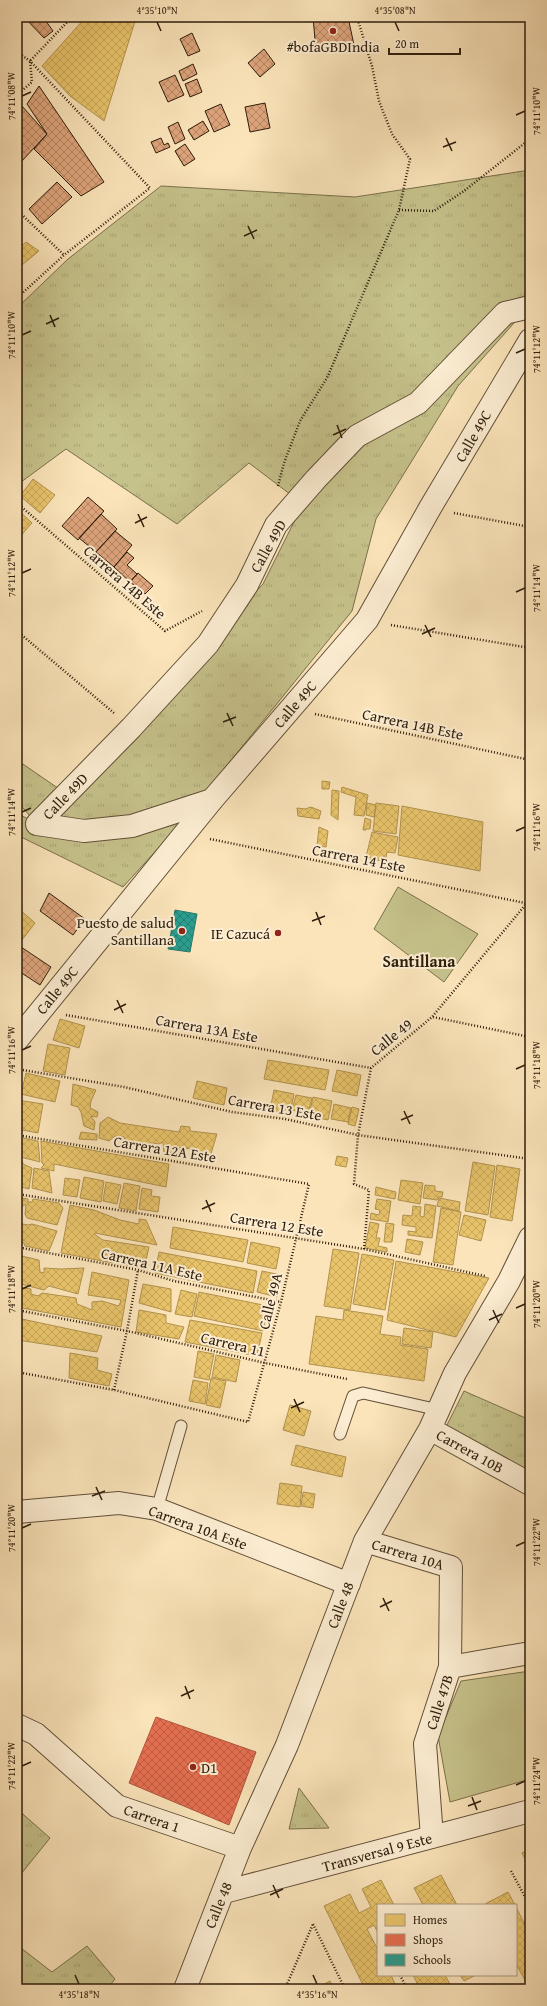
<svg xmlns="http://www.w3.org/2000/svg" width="547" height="2006" font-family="'Gentium Book Plus',serif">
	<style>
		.grass { fill: url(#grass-tufts); stroke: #7a704c }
		.green { fill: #c6c28b; stroke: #7a704c }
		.homes { fill: url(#homes-cross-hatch); stroke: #b1924e }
		.shops { fill: url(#shops-cross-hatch); stroke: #b0563c }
		.schools { fill: url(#schools-cross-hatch); stroke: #2b7768 }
		.building { fill: url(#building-cross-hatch); stroke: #2e1d0c }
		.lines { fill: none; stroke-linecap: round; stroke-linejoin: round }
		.lane-casing { stroke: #614f38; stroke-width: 13 }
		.street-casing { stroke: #614f38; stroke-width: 24 }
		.path { stroke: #2e1d0c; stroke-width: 2.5; stroke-dasharray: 1 2; stroke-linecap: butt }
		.lane { stroke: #fcedd2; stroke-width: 11 }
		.street { stroke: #fcedd2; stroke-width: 22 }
		.ticks { fill: none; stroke: #2e1d0c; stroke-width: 1.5 }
		.poi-dot { fill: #8f2418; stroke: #fcedd2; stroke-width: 1.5 }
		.labels { text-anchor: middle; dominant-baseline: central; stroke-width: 4; stroke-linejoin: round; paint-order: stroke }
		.poi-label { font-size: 15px; fill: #2e1d0c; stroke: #fcedd2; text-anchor: end }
		.street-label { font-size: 15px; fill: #2e1d0c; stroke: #fcedd2 }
		.neighbourhood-label { font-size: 16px; font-weight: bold; fill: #2e1d0c; stroke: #fcedd2 }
		.neatline { fill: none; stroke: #2e1d0c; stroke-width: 1.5 }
		.ticks-label { font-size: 10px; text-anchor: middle; fill: #2e1d0c }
	</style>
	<defs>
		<pattern id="grass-tufts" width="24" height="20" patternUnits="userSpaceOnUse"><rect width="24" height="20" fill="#c6c28b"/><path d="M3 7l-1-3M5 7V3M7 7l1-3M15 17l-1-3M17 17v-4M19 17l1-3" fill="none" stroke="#aaa677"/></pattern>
		<pattern id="homes-cross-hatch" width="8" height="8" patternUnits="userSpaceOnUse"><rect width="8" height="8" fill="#e9c46a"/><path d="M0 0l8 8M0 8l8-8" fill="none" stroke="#c8a85b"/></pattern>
		<pattern id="shops-cross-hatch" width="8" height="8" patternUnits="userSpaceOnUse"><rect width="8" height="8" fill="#e76f51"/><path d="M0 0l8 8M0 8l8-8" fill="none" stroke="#bc5b42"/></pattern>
		<pattern id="schools-cross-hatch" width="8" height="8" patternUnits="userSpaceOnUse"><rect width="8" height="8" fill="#2a9d8f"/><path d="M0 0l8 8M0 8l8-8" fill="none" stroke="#247f73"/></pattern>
		<pattern id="building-cross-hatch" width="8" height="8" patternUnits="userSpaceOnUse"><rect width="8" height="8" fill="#dea47b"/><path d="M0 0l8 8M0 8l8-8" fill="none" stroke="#b48563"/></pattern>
	</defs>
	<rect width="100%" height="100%" fill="#fbe4ba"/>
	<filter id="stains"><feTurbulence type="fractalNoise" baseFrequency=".005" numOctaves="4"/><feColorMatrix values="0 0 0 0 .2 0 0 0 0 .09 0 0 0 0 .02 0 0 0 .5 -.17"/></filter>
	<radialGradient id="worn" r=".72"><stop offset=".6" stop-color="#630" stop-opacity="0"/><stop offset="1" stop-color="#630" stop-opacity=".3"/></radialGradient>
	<path class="grass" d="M530 170V305L458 386 376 519 352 611 173 832 123 887 17 835V813L37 824 17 801V760L65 793 263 584 303 504 249 463 177 524 66 449 17 485V308L68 259 161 186 355 197Z
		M464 1391 530 1420V1475L445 1429Z
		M299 1788 329 1828 289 1829Z
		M17 1809 50 1838 17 1879Z
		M17 1945 52 1972 87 1946 115 1979 107 1989H17Z"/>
	<path class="green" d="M398 887 478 934 444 982 374 929Z
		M530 1671V1779L450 1802 438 1736 461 1681Z"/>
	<path class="homes" d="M86 17 136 18 104 121 70 96 42 66Z
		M26 242 39 251 17 269V250Z
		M33 479 55 495 40 513 20 496Z
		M18 510 32 523 17 540V511Z
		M322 781 330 782 329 789H322Z
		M342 787 368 795 364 816 354 815 356 797 341 792Z
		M332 790 339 791 338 820 331 815Z
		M367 803 376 805 374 817 366 815Z
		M376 803 399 806 396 834 373 831Z
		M402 806 483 822 480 871 398 855Z
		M311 807 321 811 319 819 298 816 297 808 305 809Z
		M365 818 371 820 370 829H366V830H363Z
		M319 827 328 831 326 847 317 846Z
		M372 832 398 837 395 853 387 852 385 862 366 857Z
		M18 908 35 923 19 944 17 942Z
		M60 1019 85 1026 79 1048 53 1040Z
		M48 1044 70 1048 65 1075 43 1071Z
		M268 1060 329 1070 325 1090 264 1079Z
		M337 1070 361 1075 357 1096 332 1091Z
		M26 1073 60 1081 55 1102 21 1094Z
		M197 1081 227 1088 224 1105 193 1098Z
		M73 1084 96 1090 91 1101 90 1108 98 1112 97 1117 91 1116 95 1122 94 1130 84 1126 81 1112 78 1107 71 1105Z
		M274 1090 294 1094 290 1114 270 1110Z
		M296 1095 312 1098 308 1113 292 1110Z
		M313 1097 332 1101 328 1120 309 1116Z
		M17 1100 43 1104 38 1133 17 1129Z
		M334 1104 351 1108 348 1122 331 1119Z
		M352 1107 359 1109 355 1126 348 1124Z
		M108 1117 120 1123 179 1132 181 1126 190 1127V1131L217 1134 209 1160 197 1155 199 1151 186 1148 184 1155 164 1152 163 1142 159 1144 151 1143 146 1149 126 1143 124 1137 115 1136 109 1141 99 1138 100 1123Z
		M81 1132 97 1134V1140L79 1139Z
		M17 1137 38 1141 40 1162 17 1156Z
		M41 1141 169 1164 166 1187 54 1164V1171L41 1168 44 1165 42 1163Z
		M337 1156 348 1158 346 1167 335 1165Z
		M17 1158 22 1160 23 1164 32 1168 29 1189 17 1186Z
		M473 1162 495 1166 488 1215 465 1211Z
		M497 1165 520 1169 512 1221 490 1217Z
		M34 1168 49 1171 52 1193 32 1188Z
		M84 1177 104 1181 101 1202 80 1198Z
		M65 1178 80 1180 77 1197 63 1195Z
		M401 1180 423 1183 420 1204 398 1200Z
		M106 1182 121 1185 117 1204 103 1201Z
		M124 1183 140 1186 136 1211 119 1208Z
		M425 1185 435 1186V1191L443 1192 442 1197H438L437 1200 423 1198Z
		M376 1187 396 1192 395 1199 375 1195Z
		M142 1188 152 1190 151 1196 160 1197 158 1212 139 1209Z
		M17 1197 28 1199V1202H32L33 1199 59 1203 63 1208 57 1225 27 1218 25 1214 26 1205H23L20 1216 17 1218Z
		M439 1198 460 1202 459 1211 437 1206Z
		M377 1199 391 1201 388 1222 370 1219 371 1213 379 1215 380 1210 375 1209Z
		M425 1204 436 1206 432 1238 408 1235V1231L416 1232V1227L402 1225 403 1215 412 1216 413 1206 421 1207 420 1216 424 1217Z
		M70 1205 94 1210 120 1220 139 1224V1219L146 1220 157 1245 95 1233 94 1234 103 1240 149 1247 144 1269 118 1263 115 1260 113 1263 61 1253Z
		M441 1208 461 1212 453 1265 433 1262Z
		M464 1215 486 1220 481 1241 459 1235Z
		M370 1222 379 1224 376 1238H380L378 1246 387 1248V1252L365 1248Z
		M17 1223 28 1225 32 1224 57 1231 49 1251 25 1246 24 1243H17Z
		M386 1223 394 1224 392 1242H384Z
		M173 1227 248 1240 243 1262 170 1248Z
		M407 1239 423 1242 420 1255 405 1252Z
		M251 1242 280 1248 276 1269 247 1263Z
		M333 1249 359 1253 350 1310 324 1306Z
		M159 1252 257 1271 253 1293 155 1273Z
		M362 1254 394 1260 385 1310 353 1304Z
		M17 1255 39 1260 40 1272 44 1273V1268L61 1269 84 1268 78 1294 49 1286 44 1290 17 1283Z
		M396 1261 489 1278 456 1337 387 1320Z
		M262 1271 281 1275 277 1297 257 1292Z
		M92 1272 129 1280 121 1327 17 1307V1287L31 1289V1294L38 1296 42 1293 76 1298 77 1304 92 1310V1302L102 1301 119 1306 121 1300 88 1295Z
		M143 1284 171 1289V1312L139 1303Z
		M181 1290 197 1294 192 1317 175 1314Z
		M199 1292 268 1306 263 1331 194 1316Z
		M139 1310 166 1315V1323L184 1327 179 1339 136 1332Z
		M344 1310 383 1316 380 1334 401 1337 400 1345 428 1349 424 1381 309 1364 316 1316 343 1320Z
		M17 1318 102 1336 97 1352 17 1340Z
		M190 1320 262 1333 257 1356 185 1342Z
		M404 1328 433 1332 431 1348 402 1344Z
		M198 1351 214 1354 209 1380 194 1377Z
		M70 1353 98 1358 97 1370 112 1374 109 1386 69 1378Z
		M216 1355 240 1360 236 1382 212 1377Z
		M211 1378 226 1381 220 1408 206 1405Z
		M193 1380 208 1383 205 1404 189 1401Z
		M290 1405 311 1411 304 1436 283 1430Z
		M296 1445 346 1457 342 1477 291 1465Z
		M280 1483 302 1486 300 1507 277 1504Z
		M303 1492 315 1494 313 1508 301 1506Z
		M530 1849V1869L522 1853Z
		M441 1875 457 1905H423L414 1888Z
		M381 1880 394 1905H378V1933L374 1925 367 1929 378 1950V1975H391L395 1984 385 1989H365L324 1906 350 1894 359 1913 371 1907 362 1889Z
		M508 1892 515 1905H485V1904Z
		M516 1907 530 1935V1989L516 1964Z
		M413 1975H445L452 1988 420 1989Z
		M460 1975H476L464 1981Z
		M330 1981 334 1989H315Z"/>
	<path class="shops" d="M156 1717 256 1752 229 1825 129 1783Z"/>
	<path class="schools" d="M175 910 197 914 190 952 168 949Z"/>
	<path class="building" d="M24 17H43L53 31 44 38Z
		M313 17H348L354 45 316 51Z
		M192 33 200 51 188 56 180 39Z
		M264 49 275 64 260 77 248 63Z
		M193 64 197 74 183 81 179 71Z
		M175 75 184 95 168 102 159 82Z
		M197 79 202 92 190 97 185 84Z
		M39 86 104 182 81 196 34 149 47 134 27 104Z
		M265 103 270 128 250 132 245 107Z
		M221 104 230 125 214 132 205 111Z
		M21 105 47 134 21 162 17 157V109Z
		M203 121 209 131 194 140 188 130Z
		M178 122 185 139 175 144 168 127Z
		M161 138 164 145 168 143 170 147 156 153 151 142Z
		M185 144 195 159 184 166 175 151Z
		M57 182 72 197 42 224 29 209Z
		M88 497 104 511 78 540 62 526Z
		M101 514 117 529 96 552 79 538Z
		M115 531 132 545 114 567 96 552Z
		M127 552 134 558 127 565 137 574 130 582 114 567Z
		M138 573 153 586 145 594 130 582Z
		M49 893 85 919 73 935 40 911Z
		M21 947 51 967 40 985 17 970V952Z"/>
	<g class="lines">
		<g class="lane-casing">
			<path id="lane" d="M340 1434 353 1396 363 1393 439 1410
				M157 1509 181 1426"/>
		</g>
		<g class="street-casing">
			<path id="street" d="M37 824 131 728 208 644 247 585 276 525 316 479 357 436 418 403 505 313 530 307
				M37 824 84 831 132 826 212 800
				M17 1040 212 800 367 620 430 508 530 340
				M430 1429 530 1484
				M17 1512 119 1503 157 1509 349 1584
				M365 1541 451 1567 450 1667 425 1744 432 1837
				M450 1667 530 1653
				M17 1725 36 1734 117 1806 240 1848
				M224 1892 530 1811
				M185 1989 240 1848 287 1745 365 1541 430 1429 455 1373 509 1281 530 1238"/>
		</g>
		<path class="path" d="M17 52 30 61 150 188 64 255 17 298
			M17 95 32 82 30 61 72 17
			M17 210 64 255
			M399 210 434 211 464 191 530 139
			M278 486 284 463 300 421 327 378 399 210 410 159 392 134 379 101 372 66 357 17
			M17 503 165 631 202 611
			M454 513 530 527
			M391 625 530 648
			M17 631 114 713
			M315 714 530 760
			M17 801 22 806
			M210 839 530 904
			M66 1015 371 1068
			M433 1017 530 1037
			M17 1069 124 1087 232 1112 285 1119 358 1135 530 1159
			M17 1135 309 1184 281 1302 248 1422 114 1390 17 1372
			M17 1194 364 1249 485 1276
			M17 1247 138 1270 174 1281 281 1302
			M364 1249 369 1190 354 1184 358 1135 371 1068 432 1017 527 903 530 891
			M17 1310 127 1331 265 1363 347 1379
			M114 1390 127 1331 138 1270
			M511 1871 530 1906
			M313 1924 345 1989
			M400 1975 407 1989
			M285 1989 313 1924"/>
		<use href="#lane" class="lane"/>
		<use href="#street" class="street"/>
	</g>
	<path class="ticks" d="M157 22 161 31M395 22 399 31M22 96 31 92M516 115 525 111M446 138 452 151M443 147 456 142M248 226 254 239M244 236 257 230M50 315 55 327M46 324 59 318M22 335 31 331M516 353 525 349M337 425 342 438M333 435 346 429M138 514 144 527M135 523 147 517M22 573 31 569M516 592 525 588M425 625 431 637M422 634 435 628M227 713 233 726M223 722 236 717M22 812 31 808M516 831 525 827M316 912 321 925M312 921 325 916M117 1000 123 1013M114 1010 126 1004M22 1050 31 1046M516 1069 525 1065M404 1111 410 1124M401 1120 413 1115M206 1200 211 1212M202 1209 215 1203M22 1289 31 1285M516 1308 525 1304M493 1310 499 1323M489 1320 502 1314M294 1399 300 1412M291 1408 304 1402M96 1487 102 1500M92 1496 105 1491M22 1528 31 1524M516 1546 525 1542M383 1598 389 1611M380 1607 392 1601M185 1686 190 1699M181 1696 194 1690M22 1766 31 1762M516 1785 525 1781M472 1797 477 1810M468 1806 481 1801M273 1885 279 1898M270 1895 283 1889M75 1975 79 1984M313 1975 317 1984"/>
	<g class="poi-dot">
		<circle cx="333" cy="31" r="4"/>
		<circle cx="182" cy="931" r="4"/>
		<circle cx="278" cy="933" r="4"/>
		<circle cx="193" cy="1767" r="4"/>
	</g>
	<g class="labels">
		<g class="poi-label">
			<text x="333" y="46" text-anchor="middle">#bofaGBDIndia</text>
			<text x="174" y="922">Puesto de salud<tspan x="174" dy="17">Santillana</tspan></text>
			<text x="270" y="933">IE Cazucá</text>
			<text x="201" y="1767" text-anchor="start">D1</text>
		</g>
		<g class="street-label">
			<text transform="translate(473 436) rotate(-60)">Calle 49C</text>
			<text transform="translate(268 546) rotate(-61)">Calle 49D</text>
			<text transform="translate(125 582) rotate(41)">Carrera 14B Este</text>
			<text transform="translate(295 704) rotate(-49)">Calle 49C</text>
			<text transform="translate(413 724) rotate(12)">Carrera 14B Este</text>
			<text transform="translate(65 796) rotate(-46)">Calle 49D</text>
			<text transform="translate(359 858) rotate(11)">Carrera 14 Este</text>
			<text transform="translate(57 990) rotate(-51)">Calle 49C</text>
			<text transform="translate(207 1028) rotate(10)">Carrera 13A Este</text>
			<text transform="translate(391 1037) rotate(-39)">Calle 49</text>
			<text transform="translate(275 1107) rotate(10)">Carrera 13 Este</text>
			<text transform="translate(165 1149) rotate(9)">Carrera 12A Este</text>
			<text transform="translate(277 1224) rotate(9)">Carrera 12 Este</text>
			<text transform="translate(152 1264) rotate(13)">Carrera 11A Este</text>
			<text transform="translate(270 1301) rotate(-76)">Calle 49A</text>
			<text transform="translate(233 1344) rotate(13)">Carrera 11</text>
			<text transform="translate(470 1451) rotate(29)">Carrera 10B</text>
			<text transform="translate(198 1527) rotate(20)">Carrera 10A Este</text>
			<text transform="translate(408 1554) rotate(17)">Carrera 10A</text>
			<text transform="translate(340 1605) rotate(-69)">Calle 48</text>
			<text transform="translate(439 1702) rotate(-72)">Calle 47B</text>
			<text transform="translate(152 1818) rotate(19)">Carrera 1</text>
			<text transform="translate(377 1852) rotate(-15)">Transversal 9 Este</text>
			<text transform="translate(218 1905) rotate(-68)">Calle 48</text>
		</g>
		<g class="neighbourhood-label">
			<text x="419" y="961">Santillana</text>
		</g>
	</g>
	<rect width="547" height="2006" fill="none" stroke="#fbe4ba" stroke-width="44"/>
	<rect x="377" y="1904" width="140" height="72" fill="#fcedd2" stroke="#aa9a83"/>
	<rect x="385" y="1914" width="20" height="12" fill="#e9c46a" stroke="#aa9a83"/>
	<text x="413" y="1924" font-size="12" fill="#2e1d0c">Homes</text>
	<rect x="385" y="1934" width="20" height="12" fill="#e76f51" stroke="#aa9a83"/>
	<text x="413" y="1944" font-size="12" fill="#2e1d0c">Shops</text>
	<rect x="385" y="1954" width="20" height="12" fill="#2a9d8f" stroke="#aa9a83"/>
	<text x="413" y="1964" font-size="12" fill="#2e1d0c">Schools</text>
	<path d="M389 48v6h71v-6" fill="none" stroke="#2e1d0c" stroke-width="2"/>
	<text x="395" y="48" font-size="12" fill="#2e1d0c" stroke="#fcedd2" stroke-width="3" paint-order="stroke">20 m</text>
	<rect x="22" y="22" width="503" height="1962" class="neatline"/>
	<g class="ticks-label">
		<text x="157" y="14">4°35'10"N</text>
		<text x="395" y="14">4°35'08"N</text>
		<text transform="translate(11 96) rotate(-90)" y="4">74°11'08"W</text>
		<text transform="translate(536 111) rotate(-90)" y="4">74°11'10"W</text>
		<text transform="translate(11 335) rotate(-90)" y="4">74°11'10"W</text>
		<text transform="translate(536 349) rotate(-90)" y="4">74°11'12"W</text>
		<text transform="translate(11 573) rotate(-90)" y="4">74°11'12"W</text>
		<text transform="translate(536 588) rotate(-90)" y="4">74°11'14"W</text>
		<text transform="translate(11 812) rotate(-90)" y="4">74°11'14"W</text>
		<text transform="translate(536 827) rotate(-90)" y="4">74°11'16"W</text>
		<text transform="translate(11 1050) rotate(-90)" y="4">74°11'16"W</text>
		<text transform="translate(536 1065) rotate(-90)" y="4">74°11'18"W</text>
		<text transform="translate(11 1289) rotate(-90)" y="4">74°11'18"W</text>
		<text transform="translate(536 1304) rotate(-90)" y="4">74°11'20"W</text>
		<text transform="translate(11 1528) rotate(-90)" y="4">74°11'20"W</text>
		<text transform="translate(536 1542) rotate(-90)" y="4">74°11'22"W</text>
		<text transform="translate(11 1766) rotate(-90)" y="4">74°11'22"W</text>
		<text transform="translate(536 1781) rotate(-90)" y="4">74°11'24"W</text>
		<text x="79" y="1998">4°35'18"N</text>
		<text x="317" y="1998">4°35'16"N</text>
	</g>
	<rect width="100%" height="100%" filter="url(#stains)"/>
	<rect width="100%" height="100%" fill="url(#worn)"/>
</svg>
